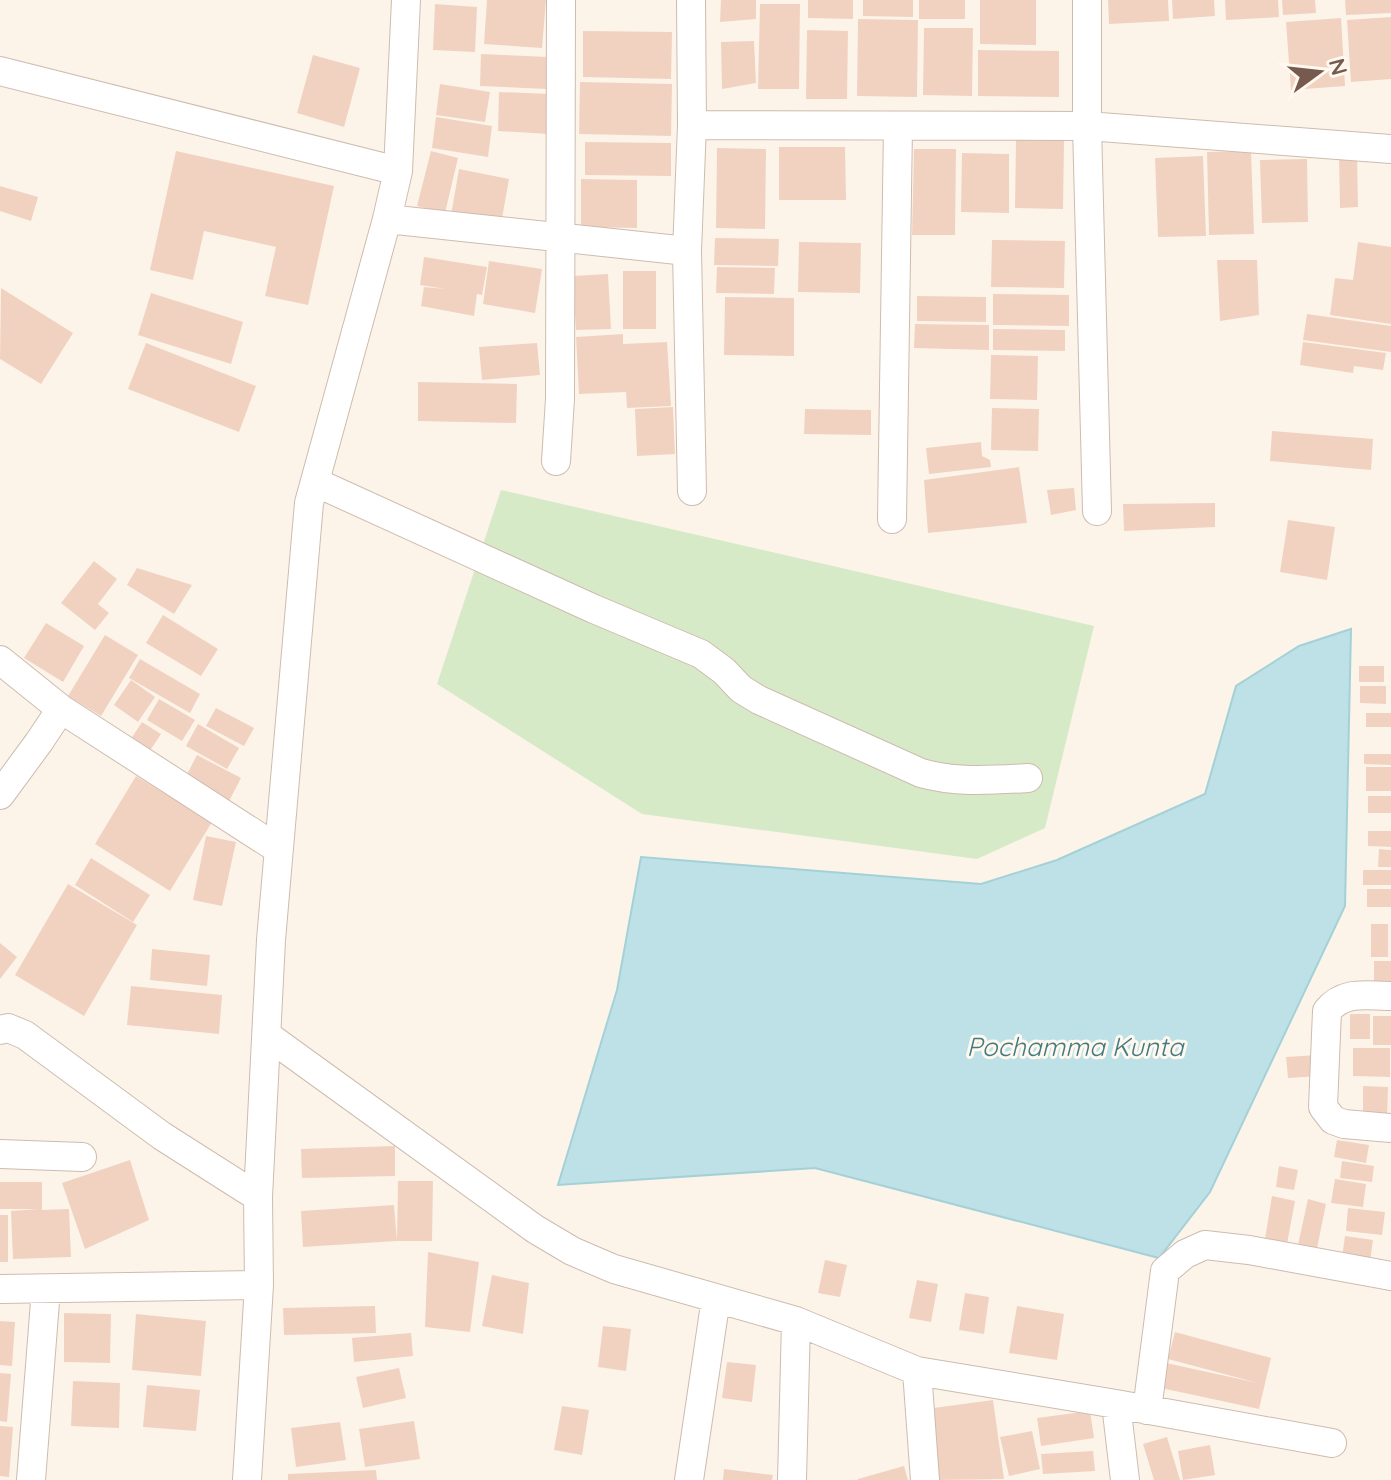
<svg xmlns="http://www.w3.org/2000/svg" width="1391" height="1480" font-family="Quicksand,sans-serif">
	<style>
		.green { fill: #d7eac7 }
		.water { fill: #bde1e6; stroke: #a4d1d7; stroke-width: 2 }
		.building { fill: #f1d2c1 }
		.lines { fill: none; stroke-linecap: round; stroke-linejoin: round }
		.minor-casing { stroke: #cebbaf; stroke-width: 30 }
		.minor { stroke: #fff; stroke-width: 28 }
		.labels { text-anchor: middle; dominant-baseline: central; stroke-width: 6; stroke-linejoin: round; paint-order: stroke }
		.water-label { font-size: 26px; font-style: italic; fill: #437a82; stroke: #fef8ef }
	</style>
	<rect width="100%" height="100%" fill="#fcf4e9"/>
	<path class="green" d="M501 490 1094 626 1045 828 977 859 642 814 437 684Z"/>
	<path class="water" d="M1351 629 1345 906 1210 1192 1159 1258 815 1168 558 1185 617 990 641 857 981 884 1057 860 1205 794 1236 686 1299 646Z"/>
	<path class="building" d="M487 0H546L542 48 484 44Z
		M721 0H756V19L720 22Z
		M808 0H853V19L808 18Z
		M863 0H913V17L863 16Z
		M919 0H965V19H919Z
		M980 0H1036V45L980 44Z
		M1108 0H1168L1169 21 1109 24Z
		M1172 0H1214L1215 16 1173 19Z
		M1225 0H1278L1279 17 1226 20Z
		M1282 0H1315L1316 13 1283 15Z
		M1345 0H1391V13L1346 15Z
		M435 4 477 7 475 52 433 50Z
		M760 4H800L799 89H758Z
		M1391 17V79L1351 82 1347 20Z
		M1341 18 1345 86 1291 90 1286 22Z
		M858 19 918 20 917 97 857 96Z
		M924 28H973L972 96 923 95Z
		M807 30 848 31 847 99H806Z
		M583 31 672 32 671 79 583 77Z
		M754 41 756 83 722 89 721 42Z
		M978 50 1059 51V97L978 96Z
		M481 54 549 57 547 89 480 86Z
		M313 55 360 68 344 127 297 113Z
		M580 82 672 84 671 136 579 134Z
		M440 84 490 92 485 122 436 115Z
		M499 92 551 94 549 134 498 131Z
		M436 117 492 126 488 157 432 148Z
		M1016 139H1064L1063 209 1015 208Z
		M585 142 671 143V176L585 175Z
		M779 147H845L846 200H779Z
		M717 148 766 149 765 229 716 228Z
		M914 149H956L955 235H912Z
		M176 151 334 186 308 305 265 296 276 247 204 231 193 280 150 270Z
		M431 151 458 158 445 213 417 206Z
		M1251 151 1254 234 1209 235 1207 152Z
		M962 153 1009 154V213L961 212Z
		M1339 155H1357L1358 207 1340 208Z
		M1203 156 1206 236 1158 237 1155 158Z
		M1307 159 1308 222 1262 223 1260 160Z
		M459 169 509 179 501 224 451 215Z
		M581 179 637 180V228L581 227Z
		M0 186 38 197 31 221 0 211Z
		M715 238 779 239 778 266 714 265Z
		M992 240 1065 241 1064 288 991 287Z
		M799 242 861 243 860 293 798 292Z
		M1358 242 1391 247V324L1330 315 1335 278 1353 280Z
		M424 257 487 267 482 295 477 294 474 316 421 306 424 287 446 289 420 285Z
		M1217 260H1257L1259 315 1220 321Z
		M489 261 542 269 535 313 483 304Z
		M717 267 775 268 774 294 716 293Z
		M623 271H656V329H623Z
		M608 274 611 329 576 330 573 276Z
		M1 288 73 333 41 384 0 359Z
		M151 293 243 322 231 364 138 335Z
		M993 294 1069 295V326L993 325Z
		M917 296 986 297V322L917 321Z
		M725 297 794 298V356L724 355Z
		M1307 314 1391 326V352L1303 340Z
		M915 324 989 325V350L914 348Z
		M993 329 1065 330V351L993 350Z
		M623 334V344L667 342 671 406 627 408 626 392 579 394 576 337Z
		M1303 342 1386 353 1383 370 1354 366 1353 373 1300 365Z
		M146 343 256 386 239 432 128 389Z
		M537 343 540 375 482 380 479 347Z
		M991 355 1038 356 1037 400 990 399Z
		M418 382 517 384 516 423 418 421Z
		M673 407 675 454 637 456 635 409Z
		M992 408 1039 409 1038 451 991 450Z
		M805 409 871 410V435L804 434Z
		M1272 431 1373 439 1371 470 1270 461Z
		M981 442 982 456 990 460 991 467 929 474 926 448Z
		M1019 467 1027 523 928 533 924 480Z
		M1074 488 1076 510 1051 515 1047 490Z
		M1215 503V527L1124 531 1123 504Z
		M1288 520 1335 527 1327 580 1280 572Z
		M94 561 117 579 98 604 109 613 95 630 61 603Z
		M137 568 192 585 174 614 127 585Z
		M163 615 218 649 201 676 146 643Z
		M46 623 84 646 63 682 24 658Z
		M105 635 138 655 101 716 68 696Z
		M140 659 200 694 190 713 129 678Z
		M1359 666H1384V682H1359Z
		M131 680 155 697 138 722 114 705Z
		M1360 686H1386V704L1360 703Z
		M159 699 195 720 182 741 147 720Z
		M216 708 254 728 244 746 206 726Z
		M1366 713H1391V727H1366Z
		M142 722 161 734 147 755 129 742Z
		M198 724 239 748 227 769 186 746Z
		M1364 754H1391V765L1364 764Z
		M197 755 241 778 227 805 183 782Z
		M1366 767H1391V791H1366Z
		M136 776 212 822 170 891 95 844Z
		M1368 796H1391V813H1368Z
		M1368 831H1391V847L1368 846Z
		M206 836 236 842 222 906 193 900Z
		M1379 849 1391 850V867H1378Z
		M91 858 150 895 133 922 75 885Z
		M1363 870H1391V885H1363Z
		M68 884 137 925 84 1016 15 975Z
		M1367 889H1391V907H1367Z
		M1371 924H1388V957H1371Z
		M0 943 17 957 0 979Z
		M152 949 210 955 207 986 150 980Z
		M1374 961H1391V989H1374Z
		M131 986 222 995 219 1034 127 1025Z
		M1350 1014H1370V1039H1350Z
		M1373 1016H1391V1045H1373Z
		M1353 1048H1390V1077L1353 1076Z
		M1318 1055 1319 1076 1288 1078 1286 1057Z
		M1363 1086 1388 1087 1387 1121H1363Z
		M1337 1140 1369 1145 1366 1163 1334 1157Z
		M395 1146V1176L302 1178 301 1149Z
		M130 1160 149 1220 85 1249 62 1183Z
		M1342 1161 1374 1166 1372 1182 1340 1178Z
		M1279 1166 1298 1170 1294 1190 1276 1187Z
		M1335 1179 1366 1184 1363 1207 1331 1203Z
		M398 1181H433L432 1241H397Z
		M0 1182H42V1210L69 1209 71 1257 13 1259 11 1211 38 1209H0Z
		M1272 1196 1295 1201 1286 1249 1264 1245Z
		M1308 1199 1326 1204 1315 1258 1296 1254Z
		M394 1205 397 1241 303 1247 301 1211Z
		M1348 1208 1385 1212 1382 1235 1346 1231Z
		M0 1215H8V1262H0Z
		M1345 1236 1373 1240 1369 1269 1341 1265Z
		M428 1252 479 1262 470 1332 425 1327Z
		M825 1260 847 1265 840 1297 818 1293Z
		M492 1275 529 1283 523 1334 482 1326Z
		M917 1280 938 1284 931 1322 909 1318Z
		M965 1293 989 1297 984 1334 959 1330Z
		M375 1306 376 1333 284 1335 283 1308Z
		M1017 1306 1064 1314 1057 1360 1009 1353Z
		M64 1313 111 1314 110 1363 64 1362Z
		M136 1314 206 1321 201 1376 132 1370Z
		M0 1321 15 1322 12 1366 0 1365Z
		M603 1326 631 1329 626 1371 598 1367Z
		M1175 1332 1271 1358 1259 1409 1161 1388 1166 1363 1258 1383 1168 1359Z
		M411 1333 413 1356 354 1362 352 1338Z
		M727 1362 756 1365 752 1402 722 1398Z
		M399 1368 406 1398 363 1408 356 1377Z
		M0 1373 11 1374 7 1422 0 1421Z
		M73 1381 120 1383 119 1428 71 1426Z
		M147 1385 200 1390 196 1431 143 1427Z
		M993 1400 1004 1479 937 1480 926 1409Z
		M562 1406 589 1410 582 1455 554 1450Z
		M1090 1411 1094 1438 1041 1446 1037 1418Z
		M414 1421 420 1459 365 1467 359 1429Z
		M340 1422 346 1460 296 1467 291 1428Z
		M0 1426 13 1427 9 1477 0 1476Z
		M1032 1431 1040 1469 1009 1476 1000 1437Z
		M1167 1437 1180 1480H1154L1143 1444Z
		M1210 1445 1215 1475 1183 1480 1178 1451Z
		M1093 1451 1095 1471 1043 1474 1041 1454Z
		M904 1466 908 1480H858V1479Z
		M724 1469 773 1475 772 1480H723Z
		M376 1470 377 1480H288V1474Z"/>
	<g class="lines">
		<g class="minor-casing">
			<path id="minor" d="M691 0 692 125 687 251 692 491
				M1087 0V126L1097 511
				M0 71 398 171
				M692 125 1087 126 1391 149
				M387 219 687 251
				M556 461 560 399 561 0
				M315 482 594 609 701 654 724 671 741 689 759 700 921 773C956 783 992 780 1028 778
				M892 519 898 127
				M0 660 61 709
				M0 795 39 742 61 709 278 849
				M1391 996C1366 996 1344 990 1327 1011L1323 1107 1333 1120 1344 1124 1391 1128
				M0 1030 8 1028 25 1035 162 1136 258 1197
				M268 1036 535 1229 572 1251 614 1269 796 1321 917 1371 1116 1404 1332 1443
				M0 1154 82 1157
				M0 1289 259 1285
				M917 1371 925 1480
				M1116 1404 1125 1480
				M1147 1410 1165 1271 1185 1254 1205 1245 1249 1250 1391 1276
				M31 1480 46 1289
				M247 1480 259 1285 258 1197 271 940 309 503 387 219 398 171 406 0
				M689 1480 716 1298
				M792 1480 796 1321"/>
		</g>
		<use href="#minor" class="minor"/>
	</g>
	<g class="labels">
		<g class="water-label">
			<text x="1075" y="1046">Pochamma Kunta</text>
		</g>
	</g>
	<g transform="translate(1319 72) rotate(75)" stroke="#fef8ef" stroke-width="6" paint-order="stroke">
	<path d="M0-6L14 30L0 20L-14 30Z" fill="#765a4d"/>
	<text y="-12" font-size="22" font-weight="bold" text-anchor="middle" fill="#765a4d">N</text>
	</g>
</svg>
